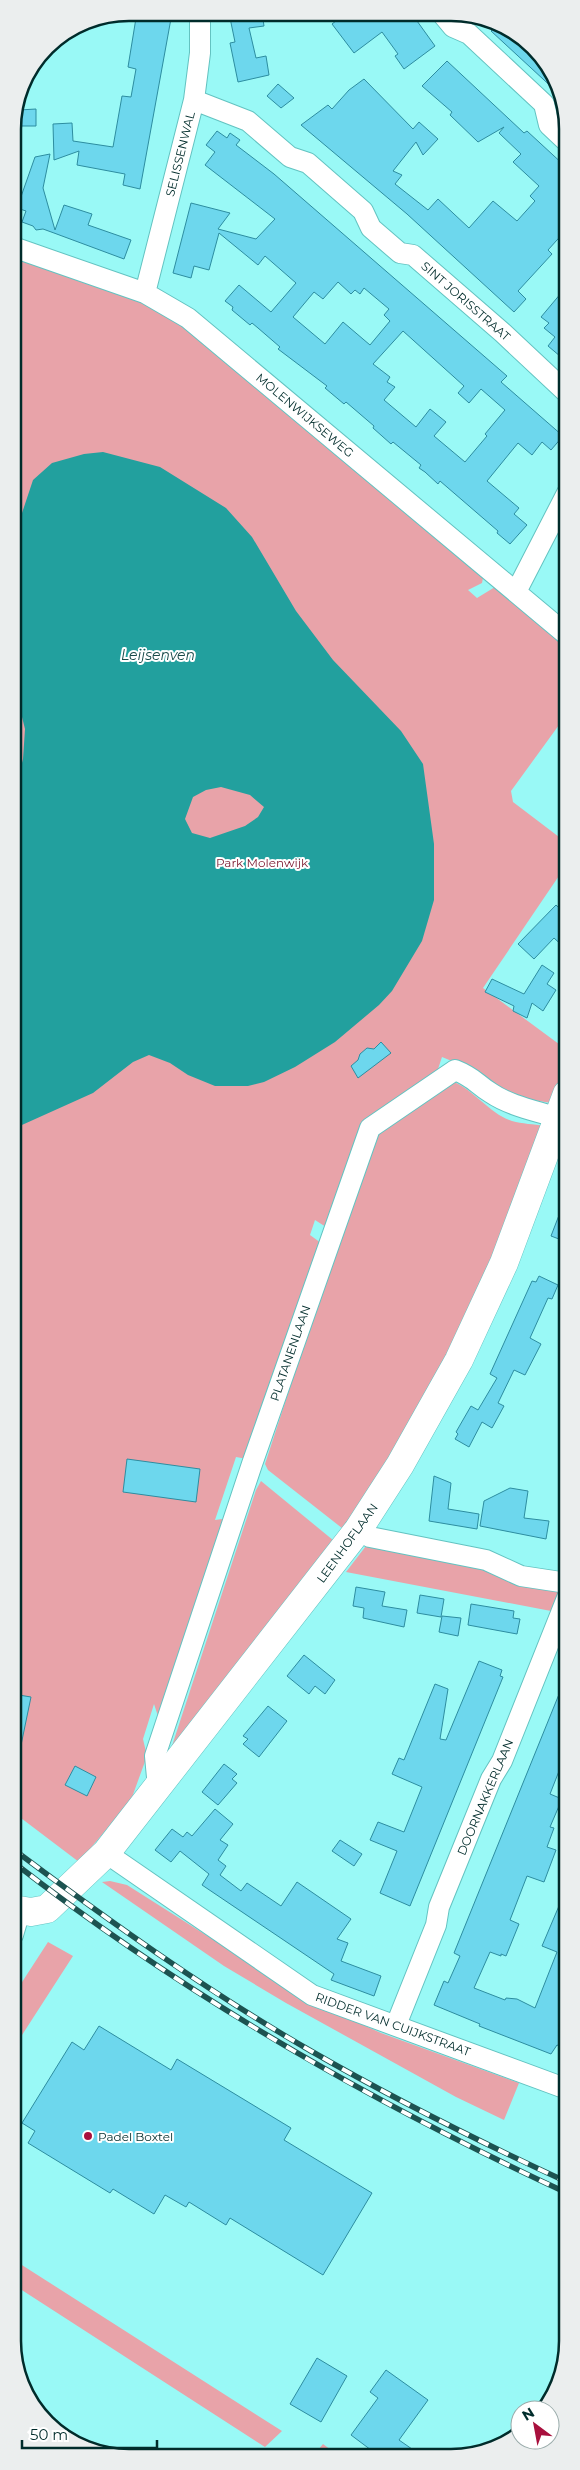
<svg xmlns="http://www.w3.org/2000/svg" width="580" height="2470" font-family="Montserrat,sans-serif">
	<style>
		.green { fill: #e8a3a9 }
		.water { fill: #22a09e; fill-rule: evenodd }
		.building { fill: #6dd7ed; stroke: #2d8da0; fill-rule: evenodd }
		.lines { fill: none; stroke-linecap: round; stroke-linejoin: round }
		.street-casing { stroke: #63c3c1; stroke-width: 22 }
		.secondary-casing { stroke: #63c3c1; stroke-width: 29 }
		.street { stroke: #fff; stroke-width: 20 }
		.secondary { stroke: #fff; stroke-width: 28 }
		.rail-casing { stroke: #1d5351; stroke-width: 5.5 }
		.rail { stroke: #fff; stroke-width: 4; stroke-dasharray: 11; stroke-linecap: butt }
		.poi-dot { fill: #a8103d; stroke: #fff; stroke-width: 2 }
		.labels { text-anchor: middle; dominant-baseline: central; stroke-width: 4; stroke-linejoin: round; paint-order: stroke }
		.street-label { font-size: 12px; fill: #002c2b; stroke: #fff }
		.park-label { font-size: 12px; fill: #7d1b31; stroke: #fff }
		.poi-label { font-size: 12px; fill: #002c2b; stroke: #fff; text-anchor: start }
		.water-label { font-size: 14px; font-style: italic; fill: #184a49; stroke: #fff }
		.rim { fill: none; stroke: #002c2b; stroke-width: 2.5 }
	</style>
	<rect width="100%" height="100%" fill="#99f9f6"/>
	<path class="green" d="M13 256 161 307 483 578 482 583 468 590 477 598 495 587 567 649V714L511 791 513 802 567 843V864L483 988 567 1050V1063L551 1103 509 1096 476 1071 442 1057 438 1069 379 1110 360 1127 326 1227 315 1220 310 1235 321 1243 247 1459 236 1457 215 1520 229 1518 159 1719 154 1704 143 1739 147 1756 131 1800 79 1862 13 1812Z
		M454 1082C475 1091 490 1114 512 1121 522 1124 534 1124 544 1126L453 1353 347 1532 268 1470 265 1464 334 1252 376 1133Z
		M261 1481 339 1545 167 1761 256 1490Z
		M366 1546 517 1571 559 1591 551 1611 346 1572Z
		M110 1881 127 1885 310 2001 381 2033 519 2083 504 2120 456 2097 286 2003 224 1966 102 1882Z
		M48 1942 73 1956 13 2049V1996Z
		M14 2260 282 2431 265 2447 14 2285Z
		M323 2444 339 2456H313Z"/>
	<path class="water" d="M103 452 160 467 226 508 252 537 296 611 333 660 401 731 423 764 434 844V900L422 941 392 991 379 1005 335 1042 295 1067 264 1082 248 1086H215L188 1075 170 1063 149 1055 133 1062 93 1093 13 1129V798L23 759 25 729 18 701 17 661 13 651V601L18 567 14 537 33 480 52 463 84 454ZM221 787 250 795 264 807 258 817 245 826 210 838 192 833 185 819 193 797 206 790Z"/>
	<path class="building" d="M154 13H172L140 189 123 185 125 174 77 165 79 151 54 160 53 124 72 123 73 141 113 147 122 96 131 97 136 69 128 67 136 18 153 21Z
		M229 13H262L264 26 249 28 256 58 266 56 269 75 238 82 230 43 235 42Z
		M345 14H412L435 46 404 69 395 56 398 54 382 32 354 53 332 24Z
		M495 27 539 53 557 92 491 31Z
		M447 61 524 133 527 131 566 167V230L548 250 552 254 518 291 526 299 514 312 407 214 301 125 328 105 332 109 349 90 364 79 413 129 419 122 438 139 423 155 416 142 393 171 402 175 395 184 428 210 438 199 469 228 493 201 517 221 535 201 530 196 539 186 513 162 521 154 499 133 504 127 478 142 450 115 452 112 422 86Z
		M278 84 294 98 281 108 267 96Z
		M36 109V126H19V110Z
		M217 131 227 138 230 133 240 140 236 145 274 174 507 376 501 382 563 436 551 450 542 442 532 455 518 443 487 481 519 508 514 514 527 525 510 544 497 533 498 531 440 481 438 484 425 472 419 468 421 465 393 442 391 444 373 428 374 426 346 402 344 404 325 388 327 386 278 349 280 347 258 328 252 323 250 325 232 310 233 307 225 301 239 285 271 312 296 283 265 256 258 265 219 233 209 270 194 266 191 278 173 273 191 203 230 213 218 229 256 239 275 219 205 165 215 152 206 145ZM338 282 351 294 355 290 360 294 364 288 389 309 384 315 390 321 370 345 343 322 325 344 293 317 314 292 323 299ZM403 331 464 386 458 393 469 403 481 389 505 410 485 434 487 436 465 462 434 436 446 422 430 409 416 427 384 400 395 387 387 382 390 377 373 364Z
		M50 154 43 188 55 230 64 205 92 214 88 225 131 240 124 259 54 233 43 229 36 230 33 226 22 222 26 211 17 208 35 157Z
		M567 286V362L548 346 555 337 544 328 549 323 541 317Z
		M556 905 567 915V950L554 938 534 959 518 944Z
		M542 965 554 973 547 984 556 990 543 1011 532 1003 527 1018 513 1011 514 1006 485 992 492 979 524 994Z
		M381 1042 391 1053 358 1078 351 1066 358 1060 360 1054 367 1048 374 1049Z
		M566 1197H567V1242L551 1236Z
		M539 1276 558 1285 552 1299 548 1298 530 1338 541 1344 525 1375 514 1370 498 1403 504 1406 492 1428 482 1422 469 1447 455 1439 458 1434 456 1432 471 1406 478 1410 497 1378 490 1374 532 1281 536 1282Z
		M127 1459 200 1469 196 1502 123 1492Z
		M434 1476 451 1483 448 1509 479 1514 477 1529 429 1521Z
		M510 1488 528 1491 524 1518 549 1521 546 1539 480 1526 484 1501Z
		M356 1587 385 1592 382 1606 407 1610 404 1627 363 1618 364 1608 353 1606Z
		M420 1595 444 1599 441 1617 417 1613Z
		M471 1604 514 1611 513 1618 520 1619 517 1634 468 1625Z
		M442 1616 461 1618 458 1636 439 1632Z
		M304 1655 335 1680 325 1694 315 1686 309 1694 287 1676Z
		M479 1661 502 1670 500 1676 503 1677 410 1906 380 1893 397 1851 370 1840 378 1822 404 1832 422 1787 392 1774 399 1758 404 1760 435 1684 448 1689 440 1739 446 1740Z
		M566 1677 567 1768 561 1766 550 1794 562 1799 550 1827 554 1828 547 1847 556 1850 544 1882 527 1876 510 1920 519 1924 506 1956 501 1954V1956L490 1952 474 1988 505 2000 506 1998 517 1999 535 2008 557 1952 542 1946 567 1887V2049L557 2045 551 2054 479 2026 480 2024 434 2005 444 1981 448 1983 460 1956 454 1953Z
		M13 1694 31 1697 20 1750 13 1749Z
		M268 1706 287 1721 259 1757 243 1744 248 1739 243 1736Z
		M224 1764 237 1774 232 1779 237 1783 218 1805 202 1792Z
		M75 1766 96 1777 87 1796 65 1785Z
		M215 1809 233 1824 220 1840 228 1845 218 1860 226 1866 220 1875 241 1891 247 1883 281 1906 297 1882 351 1919 337 1939 348 1943 341 1961 381 1976 374 1996 331 1980 334 1974 202 1885 209 1874 180 1851 171 1862 155 1850 172 1829 183 1837 187 1832 192 1836Z
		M340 1840 362 1854 354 1866 332 1851Z
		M99 2026 171 2070 177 2059 291 2128 284 2140 372 2193 323 2275 230 2218 226 2225 189 2202 186 2207 165 2195 154 2214 113 2189 110 2193 28 2143 35 2131 22 2123 72 2042 84 2050Z
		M317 2358 347 2376 321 2422 290 2404Z
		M386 2370 428 2400 399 2440 422 2456H379L351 2435 378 2398 370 2392Z"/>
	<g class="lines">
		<g class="street-casing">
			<path id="street" d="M443 15 453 27 469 34 544 104 549 125 566 141
				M194 100 248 121 290 157 308 163 363 211 371 228 400 253 413 255 503 333 567 393
				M13 247 145 293 188 318 567 635
				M145 293 194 100 200 53V13
				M516 592 567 493
				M358 1530 370 1537 486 1560 521 1576 567 1583
				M158 1788 155 1756 252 1464 370 1128 455 1070C475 1078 475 1083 491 1093 510 1106 537 1111 558 1118
				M106 1853 312 1995 567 2089
				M13 1935 20 1911
				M396 2025 436 1925 439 1907 491 1779 502 1761 567 1598"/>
		</g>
		<g class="secondary-casing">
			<path id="secondary" d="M13 1909 31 1912 47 1909 106 1853 358 1530 400 1465 459 1360 504 1263 567 1094"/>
		</g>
		<use href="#street" class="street"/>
		<use href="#secondary" class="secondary"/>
		<g class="rail-casing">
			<path id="rail" d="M13 1849C109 1921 207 1991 311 2051 394 2099 480 2142 567 2182
				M13 1862C184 1995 371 2102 567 2193"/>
		</g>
		<use href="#rail" class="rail"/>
	</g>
	<circle class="poi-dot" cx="88" cy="2136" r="5"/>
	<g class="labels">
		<g class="street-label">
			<text transform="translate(180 154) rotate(-76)">SELISSENWAL</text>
			<text transform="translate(466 301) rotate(41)">SINT JORISSTRAAT</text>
			<text transform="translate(305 415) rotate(40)">MOLENWIJKSEWEG</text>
			<text transform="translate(290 1353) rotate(-71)">PLATANENLAAN</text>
			<text transform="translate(347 1543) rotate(-54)">LEENHOFLAAN</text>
			<text transform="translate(485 1797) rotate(-67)">DOORNAKKERLAAN</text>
			<text transform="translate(393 2024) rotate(20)">RIDDER VAN CUIJKSTRAAT</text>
		</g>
		<g class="park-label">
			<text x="262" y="862">Park Molenwijk</text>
		</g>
		<g class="poi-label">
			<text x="98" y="2136">Padel Boxtel</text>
		</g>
		<g class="water-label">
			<text x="158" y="655">Leijsenven</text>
		</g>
	</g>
	<path d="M0 0H580V2470H0ZM129 21H451A108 108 0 0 1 559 129V2341A108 108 0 0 1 451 2449H129A108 108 0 0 1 21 2341V129A108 108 0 0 1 129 21Z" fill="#ebeeee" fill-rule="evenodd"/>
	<path class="rim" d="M129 21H451A108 108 0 0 1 559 129V2341A108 108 0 0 1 451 2449H129A108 108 0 0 1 21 2341V129A108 108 0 0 1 129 21Z"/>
	<g transform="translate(535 2425) rotate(328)"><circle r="24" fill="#ffffff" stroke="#99abaa"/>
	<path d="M0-4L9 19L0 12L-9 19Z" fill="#a8103d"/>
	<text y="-8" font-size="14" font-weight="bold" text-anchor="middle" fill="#002c2b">N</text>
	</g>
	<path d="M22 2440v8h135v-8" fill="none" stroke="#002c2b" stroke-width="2.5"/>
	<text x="30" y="2440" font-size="15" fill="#002c2b" stroke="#ffffff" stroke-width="4" paint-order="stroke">50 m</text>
</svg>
